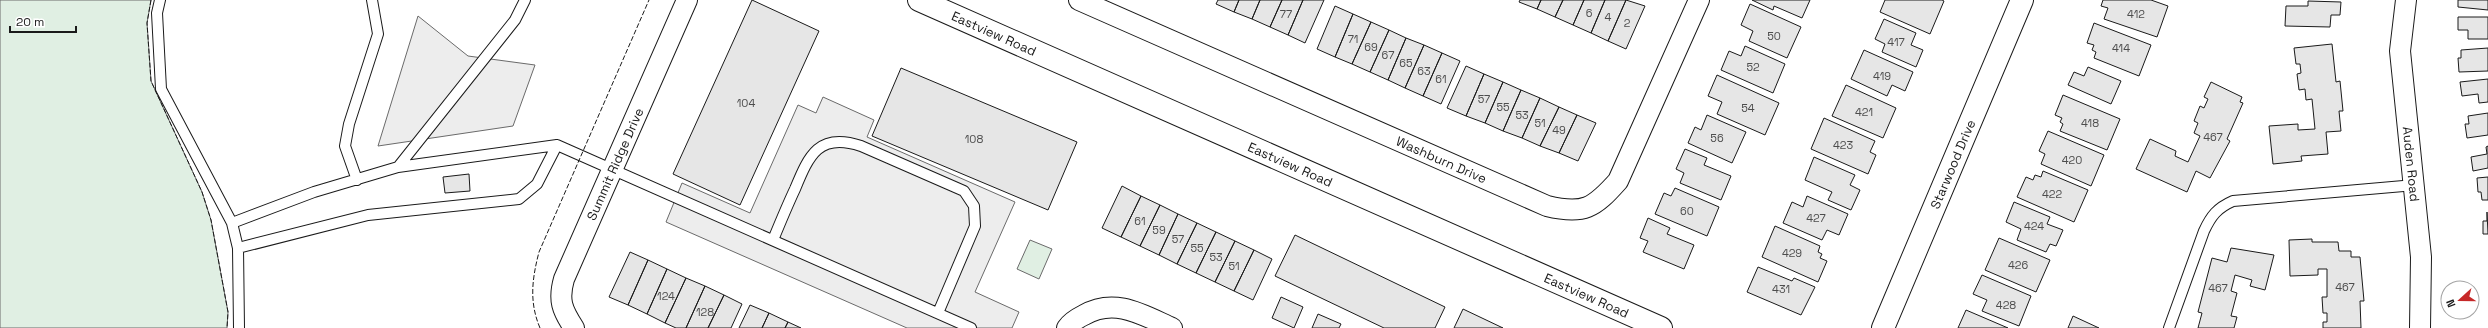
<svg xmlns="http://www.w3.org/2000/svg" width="2488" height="328" font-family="'Space Grotesk',sans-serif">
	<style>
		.green { fill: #e0efe3; stroke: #6a6a6a }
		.parking { fill: #ededed; stroke: #6a6a6a }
		.building { fill: #e6e6e6; stroke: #1a1a1a }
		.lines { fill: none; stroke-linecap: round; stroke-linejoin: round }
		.lane-casing { stroke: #1a1a1a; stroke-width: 12 }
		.street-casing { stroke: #1a1a1a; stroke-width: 22 }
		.secondary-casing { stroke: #1a1a1a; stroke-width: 24 }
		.lane { stroke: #fff; stroke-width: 10 }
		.street { stroke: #fff; stroke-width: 20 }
		.secondary { stroke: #fff; stroke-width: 22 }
		.fence { stroke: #1a1a1a; stroke-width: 1; stroke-dasharray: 5 2; stroke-linecap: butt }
		.labels { text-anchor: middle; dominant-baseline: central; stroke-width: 3; stroke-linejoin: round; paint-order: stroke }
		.number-label { font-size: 11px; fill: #4d4d4d }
		.street-label { font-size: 13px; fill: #1a1a1a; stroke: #fff }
	</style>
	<rect width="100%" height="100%" fill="#fff"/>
	<path class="green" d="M0 0H151L147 23 151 81 202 192 211 220 228 312 227 328H0Z
		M1030 240 1052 249 1039 279 1017 269Z"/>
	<path class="parking" d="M418 16 468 56 535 65 513 126 378 146Z
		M823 97 874 120 867 137 1015 202 975 292 1019 312 1012 328H907L666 222 682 183 750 213 798 105 816 113Z"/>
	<path class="building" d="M752 0 819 31 740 205 673 174Z
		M1218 0H1239L1234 12 1216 4Z
		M1239 0H1260L1252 19 1234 12Z
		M1260 0H1282L1270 27 1252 19Z
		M1282 0H1303L1288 35 1270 27Z
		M1303 0H1324L1305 43 1288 35Z
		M1520 0H1541L1537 9 1519 2Z
		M1541 0H1563L1555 17 1537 9Z
		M1563 0H1584L1573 25 1555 17Z
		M1584 0H1605L1591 33 1573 25Z
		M1605 0H1626L1608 41 1591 33Z
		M1626 0 1645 6 1626 49 1608 41Z
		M1752 0H1810L1802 18 1774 6 1773 10Z
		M1885 0H1942L1944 1 1930 34 1880 12Z
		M2103 0H2151L2168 6 2157 37 2104 19 2108 8 2101 6Z
		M2458 0H2488V10L2458 7Z
		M2308 1 2341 2 2340 15H2331L2330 27 2285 26 2286 6H2308Z
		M1750 4 1801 27 1787 58 1749 41 1753 31 1741 25Z
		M1335 6 1353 14 1335 57 1317 49Z
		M1353 14 1371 22 1352 64 1335 57Z
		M2458 17H2488V39H2468V30H2458Z
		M1884 19 1916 33 1911 45 1923 50 1916 67 1882 52 1885 44 1875 39Z
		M1371 22 1389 30 1370 72 1352 64Z
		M2094 23 2151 45 2139 76 2094 58 2096 52 2092 50 2094 45 2087 43Z
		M1389 30 1406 38 1388 80 1370 72Z
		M1406 38 1424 45 1405 88 1388 80Z
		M2332 44 2336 82 2340 81 2343 111H2339L2341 131 2326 132 2328 154 2301 156 2302 161 2273 164 2269 126 2298 124V130L2315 129 2312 99 2306 100 2305 89 2299 90 2297 74 2301 73 2300 64H2296L2294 48Z
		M1424 45 1442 53 1423 96 1405 88Z
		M1745 46 1785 64 1773 93 1721 70 1729 51 1741 56Z
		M2488 48V71L2459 72 2458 58H2461V50Z
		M1864 50 1913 72 1905 91 1892 85 1887 96 1851 79Z
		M1442 53 1460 61 1441 104 1423 96Z
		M1466 66 1484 74 1466 116 1447 108Z
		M2088 67 2121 81 2111 104 2068 85 2074 72 2084 76Z
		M901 68 1077 142 1048 210 872 136Z
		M1484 74 1503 82 1485 123 1466 116Z
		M1717 75 1779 103 1765 135 1717 114 1722 102 1708 96Z
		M2488 79V102L2479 103 2478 94 2462 96 2460 82Z
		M1503 82 1521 90 1503 131 1485 123Z
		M2211 82 2242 97 2240 102 2243 103 2227 139 2230 141 2210 178 2196 171 2187 192 2136 169 2150 139 2176 151 2175 156 2188 162 2200 136 2194 133 2198 123 2194 121 2200 106 2204 108 2208 99 2204 97Z
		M1846 85 1896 108 1883 138 1832 116Z
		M1521 90 1540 98 1522 138 1503 131Z
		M2063 95 2120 119 2107 150 2060 131 2063 124 2060 122 2062 118 2055 115Z
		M1540 98 1559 107 1540 146 1522 138Z
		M1559 107 1577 115 1559 153 1540 146Z
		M2488 113V135L2467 138 2465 124H2469L2468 116Z
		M1577 115 1596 123 1578 161 1559 153Z
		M1707 115 1746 132 1732 163 1688 143 1695 127 1701 130Z
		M1824 118 1875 141 1870 152 1876 155 1868 174 1811 149Z
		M2048 131 2104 155 2091 186 2041 164 2045 154 2039 151Z
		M2488 146V168L2473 171 2471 157 2487 154 2486 147Z
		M1685 149 1707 158 1704 165 1731 176 1721 200 1680 183 1684 173 1676 169Z
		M1814 157 1855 175 1850 185 1860 190 1851 210 1828 200 1832 192 1805 180Z
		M2043 171 2088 190 2074 222 2017 197 2026 177 2033 180 2035 175 2041 177Z
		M469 174 470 191 445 193 443 177Z
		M2488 177V200H2482L2481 192H2478L2477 178Z
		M1122 186 1141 196 1121 237 1102 228Z
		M1675 188 1719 207 1707 236 1655 214 1664 193 1671 196Z
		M1141 196 1160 205 1140 246 1121 237Z
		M1807 196 1848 214 1839 235 1827 230 1822 240 1783 223 1792 202 1803 207Z
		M2014 202 2050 217 2047 224 2063 230 2056 246 2050 244 2046 252 2017 240 2021 229 2006 222Z
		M1160 205 1178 214 1159 255 1140 246Z
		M2487 212 2488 234H2483V221H2487Z
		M1178 214 1197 223 1177 264 1159 255Z
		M1648 218 1670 228 1667 234 1694 245 1684 269 1643 252 1648 241 1640 238Z
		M1197 223 1216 232 1196 273 1177 264Z
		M1775 226 1820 246 1818 252 1822 254 1820 258 1827 261 1818 282 1762 257Z
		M1216 232 1235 241 1215 282 1196 273Z
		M1295 235 1445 307 1435 328H1384L1275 276Z
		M1999 238 2050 260 2036 292 1985 270Z
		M2312 239V242H2338L2339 251H2351V257H2360L2364 301H2360L2361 328H2323V322H2327V313H2323L2322 297H2327V269H2318V275L2290 276 2289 240Z
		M1235 241 1254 250 1234 291 1215 282Z
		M2231 248 2274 255 2265 290 2250 286 2252 280 2235 275 2231 291 2237 293 2231 316 2237 317 2234 328H2198L2202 313 2198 312 2212 258 2227 262Z
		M1254 250 1272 259 1253 300 1234 291Z
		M630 252 648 260 628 305 609 297Z
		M648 260 667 269 647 314 628 305Z
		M1758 267 1792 281 1794 278 1815 287 1801 315 1747 292Z
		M667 269 686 278 665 323 647 314Z
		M1982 275 2031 296 2019 326 1982 311 1987 300 1973 294Z
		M686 278 705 286 686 328H676L665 323Z
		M705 286 724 295 708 328H686Z
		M724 295 742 304 731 328H708Z
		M1281 297 1303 307 1294 328 1272 318Z
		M750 305 769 313 762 328H739Z
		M1463 309 1503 328H1454Z
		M1966 310 2008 328H1958Z
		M769 313 788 322 785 328H762Z
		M1318 314 1341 324 1339 328H1312Z
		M2073 316 2099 328H2068Z
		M788 322 801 328H785Z"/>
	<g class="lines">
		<g class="lane-casing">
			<path id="lane" d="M160 0 157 13 161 89 232 223 238 248 239 328
				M398 167 515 20 525 0
				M357 180 345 146 349 124 378 34 372 0
				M232 223 314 192 398 167 557 145 971 328
				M773 240C780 223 787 206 795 189 809 155 819 132 861 146L964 191 974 206 975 226 938 313
				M238 248 368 215 519 199 537 184 557 145
				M2169 328 2204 231C2211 216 2217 208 2233 201L2415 185"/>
		</g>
		<g class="street-casing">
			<g id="street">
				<path id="s1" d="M1079 0 1547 206C1584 215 1594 208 1618 181L1699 0"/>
				<path id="s2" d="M2406 0 2400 51 2421 257 2420 328"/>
				<path id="s3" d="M574 328C562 310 558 300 564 279L687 0"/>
				<path d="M1067 328C1071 322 1078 318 1084 315 1115 297 1143 315 1172 328"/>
			</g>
		</g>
		<g class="secondary-casing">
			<g id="secondary">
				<path id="s4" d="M919 0 1661 328"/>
				<path id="s5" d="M1883 328 2022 0"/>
			</g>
		</g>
		<use href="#lane" class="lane"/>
		<use href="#street" class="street"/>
		<use href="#secondary" class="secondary"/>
		<path class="fence" d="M151 0 147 23 151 81 202 192 211 220 228 312 227 328
			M540 328C529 302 532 279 539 252L649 0"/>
	</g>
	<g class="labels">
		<g class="number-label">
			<text x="1589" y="13">6</text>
			<text x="1286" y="14">77</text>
			<text x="2136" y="14">412</text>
			<text x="1608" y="17">4</text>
			<text x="1627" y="23">2</text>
			<text x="1774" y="36">50</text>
			<text x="1353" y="39">71</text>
			<text x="1896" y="42">417</text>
			<text x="1371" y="47">69</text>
			<text x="2121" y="48">414</text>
			<text x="1388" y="55">67</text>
			<text x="1406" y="63">65</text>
			<text x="1753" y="67">52</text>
			<text x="1424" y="71">63</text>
			<text x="1882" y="76">419</text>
			<text x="1441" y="79">61</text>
			<text x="1484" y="99">57</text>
			<text x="746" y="103">104</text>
			<text x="1503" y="107">55</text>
			<text x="1748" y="108">54</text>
			<text x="1864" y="112">421</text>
			<text x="1522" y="115">53</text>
			<text x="1540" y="123">51</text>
			<text x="2090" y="123">418</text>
			<text x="1559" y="130">49</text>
			<text x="2213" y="137">467</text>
			<text x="1717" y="138">56</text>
			<text x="974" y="139">108</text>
			<text x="1843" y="145">423</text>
			<text x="2072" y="160">420</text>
			<text x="2052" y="194">422</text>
			<text x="1687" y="211">60</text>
			<text x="1816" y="218">427</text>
			<text x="1140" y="221">61</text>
			<text x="2034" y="226">424</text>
			<text x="1159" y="230">59</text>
			<text x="1178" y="239">57</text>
			<text x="1197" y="248">55</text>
			<text x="1792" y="253">429</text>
			<text x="1216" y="257">53</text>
			<text x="2018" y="265">426</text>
			<text x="1234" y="266">51</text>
			<text x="2345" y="287">467</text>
			<text x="2218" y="288">467</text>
			<text x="1781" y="289">431</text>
			<text x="666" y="296">124</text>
			<text x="2006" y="305">428</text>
			<text x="705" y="312">128</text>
		</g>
		<g class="street-label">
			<text stroke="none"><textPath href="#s4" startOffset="82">Eastview Road</textPath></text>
			<text stroke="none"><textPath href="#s1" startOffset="396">Washburn Drive</textPath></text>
			<text stroke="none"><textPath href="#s3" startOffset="178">Summit Ridge Drive</textPath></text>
			<text stroke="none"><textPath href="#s4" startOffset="406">Eastview Road</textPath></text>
			<text stroke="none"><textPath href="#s5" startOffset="178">Starwood Drive</textPath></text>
			<text stroke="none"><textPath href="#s2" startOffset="165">Auden Road</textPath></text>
			<text stroke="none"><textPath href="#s4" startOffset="730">Eastview Road</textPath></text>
		</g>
	</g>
	<g transform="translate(2460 300) rotate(249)"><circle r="19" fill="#ffffff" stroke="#a3a3a3"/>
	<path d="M0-3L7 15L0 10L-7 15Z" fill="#c62828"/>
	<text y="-6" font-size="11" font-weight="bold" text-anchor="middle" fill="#1a1a1a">N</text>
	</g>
	<path d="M10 26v6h66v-6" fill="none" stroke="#1a1a1a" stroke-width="2"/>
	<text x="16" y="26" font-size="12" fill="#1a1a1a" stroke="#ffffff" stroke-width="3" paint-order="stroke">20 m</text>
</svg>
